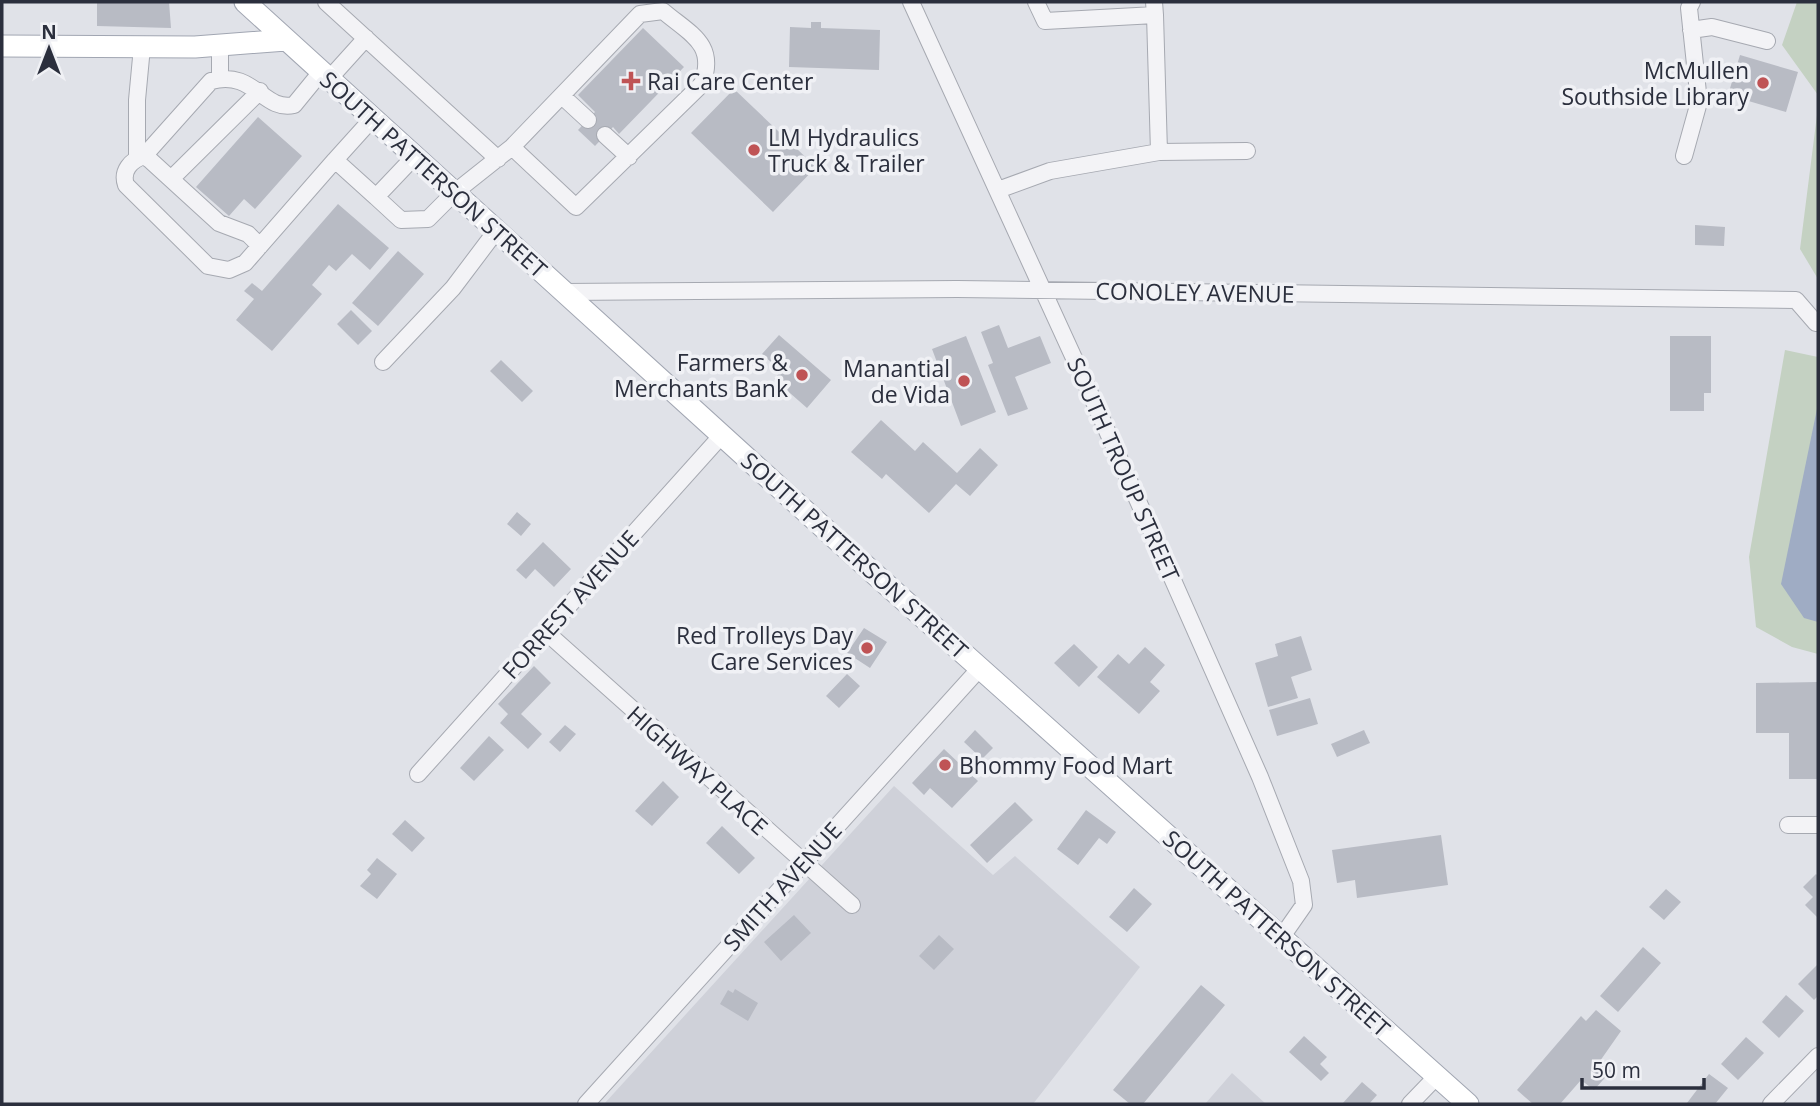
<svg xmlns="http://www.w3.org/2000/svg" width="1820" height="1106" font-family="'Open Sans',sans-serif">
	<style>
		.built { fill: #cfd1d9 }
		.green { fill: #c4d1c2 }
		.water { fill: #9facc4 }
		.building { fill: #b8bbc4 }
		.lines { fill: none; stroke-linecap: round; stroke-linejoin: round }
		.minor-casing { stroke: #a6a9b1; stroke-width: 18 }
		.major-casing { stroke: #a1a6b2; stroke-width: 23 }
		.minor { stroke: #f3f3f6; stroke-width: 16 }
		.major { stroke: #fff; stroke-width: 21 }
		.poi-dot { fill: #bf5355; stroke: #f0f1f5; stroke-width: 2.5 }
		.labels { text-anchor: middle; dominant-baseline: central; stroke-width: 7; stroke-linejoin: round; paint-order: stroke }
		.poi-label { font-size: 23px; fill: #2b2f3d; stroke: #f0f1f5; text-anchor: end }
		.street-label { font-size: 23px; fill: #2b2f3d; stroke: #f0f1f5 }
	</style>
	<rect width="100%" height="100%" fill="#e0e2e8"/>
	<path class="built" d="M894 786 993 875 1015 856 1140 967 1033 1104H604Z
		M1232 1073 1266 1104H1205Z"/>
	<path class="green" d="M1797 2H1818V95L1782 45Z
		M1818 107V279L1800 249Z
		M1785 350 1818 357V654L1792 647 1756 627 1749 557Z"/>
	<path class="water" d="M1818 404V622L1804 618 1781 584Z"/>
	<path class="building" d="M97 2H169L171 28 97 26Z
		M811 22H821V28L880 30 879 70 789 67 790 27 811 28Z
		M643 28 684 67 619 134 613 127 595 146 578 130 595 112 578 95Z
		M1740 55 1798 72 1786 112 1728 95Z
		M734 89 816 167 773 212 691 133Z
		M258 117 302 156 255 209 244 199 229 216 196 187Z
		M338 204 389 248 370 270 352 254 336 271 329 265 312 285 322 294 272 351 236 320 254 299 244 291 252 283 262 291Z
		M1695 225 1725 227 1724 246 1695 245Z
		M398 251 424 274 378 326 352 303Z
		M351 310 372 331 358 345 337 324Z
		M999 325 1008 348 1040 336 1051 363 1015 377 1028 409 1008 416 988 365 993 363 981 332Z
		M779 335 831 380 807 408 774 379 781 371 762 354Z
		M966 336 996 412 961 426 932 349Z
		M1670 336H1711V393H1704V411H1670Z
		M501 360 533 391 522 402 490 371Z
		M881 420 915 451 923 442 957 473 980 448 998 465 970 496 956 484 929 513 886 474 882 479 851 452Z
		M517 512 531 524 521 536 507 524Z
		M543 542 571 569 554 587 535 569 526 579 516 570Z
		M864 628 887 642 870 668 847 653Z
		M1301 636 1312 670 1291 677 1298 698 1268 707 1255 663 1278 656 1275 644Z
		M1074 644 1098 667 1079 687 1054 663Z
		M1145 647 1165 665 1150 682 1160 691 1139 714 1097 677 1118 654 1129 664Z
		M534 666 551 683 521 714 542 734 528 749 500 723 508 714 498 704Z
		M847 674 860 686 839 708 826 696Z
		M1818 682V779H1789V733H1756V683Z
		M1310 698 1318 724 1277 736 1269 710Z
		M565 725 576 734 560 752 549 742Z
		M975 730 993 748 982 759 964 742Z
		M1364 730 1370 743 1337 757 1331 744Z
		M489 736 504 750 474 781 460 768Z
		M944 749 978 781 952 808 930 788 924 795 912 783Z
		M663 781 679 797 652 826 635 811Z
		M1015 802 1033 820 987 863 970 845Z
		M1086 810 1116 832 1107 844 1099 838 1078 865 1057 849Z
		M405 820 425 838 412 852 392 834Z
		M722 826 755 858 739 874 706 843Z
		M1441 835 1448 885 1357 898 1355 880 1337 883 1332 850Z
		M377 858 397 874 377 899 360 886 371 874 367 870Z
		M1816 874 1818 876V918L1805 905 1813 897 1803 887Z
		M1134 888 1152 904 1127 932 1109 917Z
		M1666 889 1681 902 1664 920 1649 907Z
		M794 915 811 933 781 961 764 942Z
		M939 935 954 949 934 970 919 956Z
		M1643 947 1661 963 1618 1012 1600 996Z
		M1818 964V996L1814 1000 1798 984Z
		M1201 985 1225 1005 1143 1104H1130L1113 1090Z
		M735 989 758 1003 748 1021 720 1004 728 990 733 993Z
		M1786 995 1804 1011 1779 1038 1762 1022Z
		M1596 1010 1621 1031 1600 1061 1611 1071 1594 1090 1581 1080 1560 1104H1533L1517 1090 1581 1016 1586 1021Z
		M1304 1036 1327 1057 1320 1064 1329 1073 1321 1081 1289 1052Z
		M1746 1037 1764 1053 1738 1080 1721 1064Z
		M1709 1074 1728 1088 1715 1104H1689L1687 1103Z
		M1362 1082 1377 1095 1369 1104H1342Z"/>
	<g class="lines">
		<g class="minor-casing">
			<path id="minor" d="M326 2 498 159
				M911 2 1100 415 1260 777 1301 881 1304 905 1281 938
				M1036 2 1045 21 1155 15 1154 2
				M1155 15 1159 152
				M1691 30 1712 27 1767 41
				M220 45V79
				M329 79 366 38
				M562 96 588 120
				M372 119 335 160 376 197 414 157
				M605 135 629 157
				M144 156 211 81C254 69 263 112 294 105L321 72
				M1684 156 1699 102 1689 8 1692 2
				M137 158V100L142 47
				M171 179 260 91
				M998 190 1050 171 1159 152 1247 151
				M376 197 401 220 428 219 454 193 512 147 576 207 702 84C717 44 690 34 663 11L640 14 512 147
				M260 246 248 234 219 223 150 160 144 156C131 160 121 171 126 185L208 266 229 270 245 263 335 160
				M563 292 957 289 1796 300 1816 323
				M383 362 453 288 496 231
				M546 632 852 905
				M418 774 722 435
				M1788 825H1818
				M586 1104 980 668
				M1410 1104 1437 1076
				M1771 1104 1818 1056"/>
		</g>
		<g class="major-casing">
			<path id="major" d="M245 2 869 569 1468 1104
				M2 46 195 47 286 40"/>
		</g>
		<use href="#minor" class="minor"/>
		<use href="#major" class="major"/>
	</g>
	<g class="poi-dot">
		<path d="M627.5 70.5h7v7h7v7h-7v7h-7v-7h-7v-7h7z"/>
		<circle cx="1763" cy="83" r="7"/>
		<circle cx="754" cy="150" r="7"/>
		<circle cx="802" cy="375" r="7"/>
		<circle cx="964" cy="381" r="7"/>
		<circle cx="867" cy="648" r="7"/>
		<circle cx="945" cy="765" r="7"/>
	</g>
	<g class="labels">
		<g class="poi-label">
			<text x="1749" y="70">McMullen<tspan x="1749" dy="26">Southside Library</tspan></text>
			<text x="647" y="81" text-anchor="start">Rai Care Center</text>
			<text x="768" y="137" text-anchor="start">LM Hydraulics<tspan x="768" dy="26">Truck &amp; Trailer</tspan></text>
			<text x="788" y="362">Farmers &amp;<tspan x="788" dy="26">Merchants Bank</tspan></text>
			<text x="950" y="368">Manantial<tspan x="950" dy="26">de Vida</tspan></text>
			<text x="853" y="635">Red Trolleys Day<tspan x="853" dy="26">Care Services</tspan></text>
			<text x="959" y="765" text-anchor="start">Bhommy Food Mart</text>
		</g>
		<g class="street-label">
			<text transform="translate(434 174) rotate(42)">SOUTH PATTERSON STREET</text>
			<text transform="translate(1195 292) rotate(1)">CONOLEY AVENUE</text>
			<text transform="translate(1124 469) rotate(66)">SOUTH TROUP STREET</text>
			<text transform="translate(855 555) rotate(42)">SOUTH PATTERSON STREET</text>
			<text transform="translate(570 604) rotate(-48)">FORREST AVENUE</text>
			<text transform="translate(698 770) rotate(42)">HIGHWAY PLACE</text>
			<text transform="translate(782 886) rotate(-48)">SMITH AVENUE</text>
			<text transform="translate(1277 933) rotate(42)">SOUTH PATTERSON STREET</text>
		</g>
	</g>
	<rect width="1820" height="1106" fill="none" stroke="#2b2f3d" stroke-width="7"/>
	<g transform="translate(49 49)" stroke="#f0f1f5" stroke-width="5" paint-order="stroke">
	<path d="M0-5L12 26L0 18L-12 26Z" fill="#2b2f3d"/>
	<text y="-10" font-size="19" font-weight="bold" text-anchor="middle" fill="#2b2f3d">N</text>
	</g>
	<path d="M1582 1078v10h122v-10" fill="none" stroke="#2b2f3d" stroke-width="3.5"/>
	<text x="1592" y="1078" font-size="21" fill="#2b2f3d" stroke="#f0f1f5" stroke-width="5" paint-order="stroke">50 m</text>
</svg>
